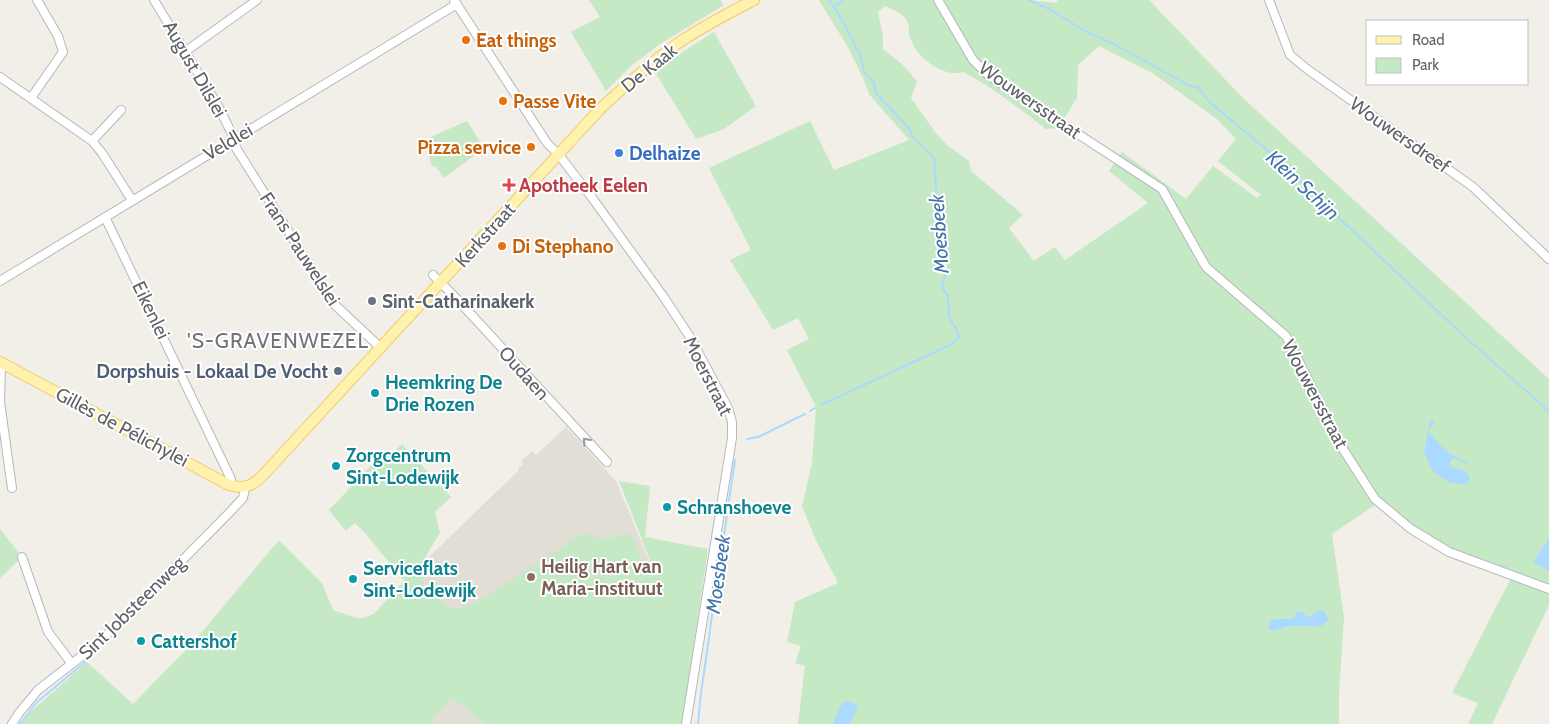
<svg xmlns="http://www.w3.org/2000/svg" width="1549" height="724" font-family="Cabin,sans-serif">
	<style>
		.education { fill: #e1ded6 }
		.green { fill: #c5e8c5; fill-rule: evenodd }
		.water { fill: #aadaff }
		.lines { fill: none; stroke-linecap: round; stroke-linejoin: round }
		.stream { stroke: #aadaff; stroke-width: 2 }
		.minor-casing { stroke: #b5b8bc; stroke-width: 10 }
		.major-casing { stroke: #f2c960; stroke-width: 12 }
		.minor { stroke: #fff; stroke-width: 8 }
		.major { stroke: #fff2af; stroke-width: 10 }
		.oneway { stroke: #979a9d }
		.food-dot { fill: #e8710a; stroke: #fff; stroke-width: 2 }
		.shop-dot { fill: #3f7fe0; stroke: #fff; stroke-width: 2 }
		.health-dot { fill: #e0444e; stroke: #fff; stroke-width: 2 }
		.worship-dot { fill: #6b7280; stroke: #fff; stroke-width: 2 }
		.service-dot { fill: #5c6f8a; stroke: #fff; stroke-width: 2 }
		.culture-dot { fill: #0f9aa8; stroke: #fff; stroke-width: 2 }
		.education-dot { fill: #8d6e63; stroke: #fff; stroke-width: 2 }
		.labels { text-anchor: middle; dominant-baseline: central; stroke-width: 4; stroke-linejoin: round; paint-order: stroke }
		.food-label { font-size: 19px; font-weight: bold; fill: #c56008; stroke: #fff; text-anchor: start }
		.street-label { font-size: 19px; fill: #5f6368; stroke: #fff }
		.shop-label { font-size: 19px; font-weight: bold; fill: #366cbe; stroke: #fff; text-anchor: start }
		.health-label { font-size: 19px; font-weight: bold; fill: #be3a42; stroke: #fff; text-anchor: start }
		.worship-label { font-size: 19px; font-weight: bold; fill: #5b616d; stroke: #fff; text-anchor: start }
		.service-label { font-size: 19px; font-weight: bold; fill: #4e5e75; stroke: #fff; text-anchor: end }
		.culture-label { font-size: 19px; font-weight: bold; fill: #0d838f; stroke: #fff; text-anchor: start }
		.education-label { font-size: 19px; font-weight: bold; fill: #785e54; stroke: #fff; text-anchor: start }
		.water-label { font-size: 20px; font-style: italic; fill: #4174aa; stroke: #fff }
		.quarter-label { font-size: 21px; letter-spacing: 1px; fill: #70757a; stroke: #fff }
	</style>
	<rect width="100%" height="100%" fill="#f1efe8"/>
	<path class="education" d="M566 427 616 481 654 572 631 724 404 581 519 470 518 468 523 464 521 461 532 451 536 455Z
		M451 698 486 724H429Z"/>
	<path class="green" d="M589 0H720L724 5 660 44 632 65 606 91 571 32 600 17Z
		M819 0H1030L1057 3 1058 0H1149L1245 100 1549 379V538L1533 562 1549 571V589L1535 587 1549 595V605L1492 724H1468L1478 703 1452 693 1511 578 1409 531 1375 505 1332 534 1344 617 1339 692V724H798L805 666 795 663 801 646 787 642 795 602 838 583 815 538 802 506 812 463 816 407 787 350 809 339 798 318 773 330 730 260 751 250 709 168 810 121 834 170 909 140 869 94 863 78 849 49ZM885 6C893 10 903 13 907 21 910 27 908 35 911 40 918 59 944 78 964 72 993 88 1019 108 1046 129L1058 128 1077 98 1078 65 1099 46 1154 74 1217 119 1236 139 1218 161 1261 195 1257 198 1213 166 1186 199 1122 152 1109 171 1148 203 1065 260 1055 247 1034 261 1009 228 1023 215 971 171 969 161 948 146 935 132 911 98 917 81 903 65 883 49V36L878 12Z
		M714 32 756 106 724 129 696 139 655 72 681 53Z
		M467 121 484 148 444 178 436 166 433 167 431 163 424 140Z
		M402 444 451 497 435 512 440 533C430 548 415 569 425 587 428 591 433 594 437 598 452 613 457 609 476 603L584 533 593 535 601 539 627 535 631 532 645 572 653 568 619 481 650 486 645 537 708 549 682 724H486L451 698 429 724H21L28 714 87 662 133 704 191 645 279 540 322 583 333 610 360 619 374 614 404 581 366 534 355 523 346 531 329 510 384 452 388 457Z
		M0 529 22 557 0 578Z"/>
	<path class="water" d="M1430 420 1435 422 1429 429V432C1435 439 1442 448 1449 453 1456 458 1465 459 1471 465L1453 458 1449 464 1451 467C1459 469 1467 469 1470 478L1466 484 1450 483 1434 472 1429 464 1424 452Z
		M1549 538V571L1533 562Z
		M1320 610 1325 612 1329 620 1321 626C1311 627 1301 625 1291 626 1284 626 1278 630 1271 631L1268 628 1270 621C1279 617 1286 621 1295 617L1297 611 1304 612 1305 615 1310 617Z
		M848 701 858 706 850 724H833L840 707 844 702Z"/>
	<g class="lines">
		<path class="stream" d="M829 0 834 7 844 0
			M1029 0 1049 9 1085 31 1114 44 1188 85 1199 88 1209 102 1267 150 1465 337 1549 411
			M821 405 950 345 959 338 957 331 949 317 948 297 942 287 945 274 940 250 934 158 912 136 909 128 876 93 874 82 864 72 861 57 842 20 834 7
			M810 411 815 408
			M747 439 758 437 805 414
			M710 629 735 460
			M20 724 36 703 90 658
			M698 724 701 693 710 631"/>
		<g class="minor-casing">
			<path id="minor" d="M154 0 218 106 234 138 236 148 334 304 381 348
				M454 0 547 143 559 155 593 199 663 296 690 337 728 408 732 422V438L686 724
				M938 0 973 60 988 75 1162 189 1206 267 1286 336 1343 449 1375 499 1411 529 1449 552 1549 589
				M1269 0 1290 55 1307 69 1473 187 1549 259
				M186 51 257 0
				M0 77 92 141 102 153 132 200
				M31 98 63 52 58 36 37 0
				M92 141 121 110
				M105 217 231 479 229 485
				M433 275 455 297 607 462
				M0 281 457 4
				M1 363 0 402 12 488
				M22 557 48 632 72 664
				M12 724 19 713 38 690 96 645 148 595 230 512 243 498 245 488"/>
		</g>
		<g class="major-casing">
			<path id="major" d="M0 362 229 485C246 490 254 485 265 473L601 108C624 87 648 65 674 46 699 28 727 14 754 0"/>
		</g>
		<use href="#minor" class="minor"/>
		<use href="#major" class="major"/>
	</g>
	<defs><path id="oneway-chevron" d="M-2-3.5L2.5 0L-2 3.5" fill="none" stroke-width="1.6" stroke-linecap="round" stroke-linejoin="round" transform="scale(1.25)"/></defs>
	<use class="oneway" href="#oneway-chevron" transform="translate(586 441) rotate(-132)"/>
	<g class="food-dot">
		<circle cx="466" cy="40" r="5"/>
		<circle cx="503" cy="101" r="5"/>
		<circle cx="531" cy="147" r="5"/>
		<circle cx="502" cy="246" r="5"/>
	</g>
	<circle class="shop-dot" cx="619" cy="153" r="5"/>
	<path class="health-dot" d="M506.5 177.5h5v5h5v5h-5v5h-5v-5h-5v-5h5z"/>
	<circle class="worship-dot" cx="372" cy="301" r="5"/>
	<circle class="service-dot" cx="338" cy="371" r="5"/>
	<g class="culture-dot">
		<circle cx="375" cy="393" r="5"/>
		<circle cx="336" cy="466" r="5"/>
		<circle cx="667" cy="507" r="5"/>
		<circle cx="353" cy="579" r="5"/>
		<circle cx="141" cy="641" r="5"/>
	</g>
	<circle class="education-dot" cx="531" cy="577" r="5"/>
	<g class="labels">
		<g class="food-label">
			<text x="476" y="40">Eat things</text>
			<text x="513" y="101">Passe Vite</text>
			<text x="521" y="147" text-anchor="end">Pizza service</text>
			<text x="512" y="246">Di Stephano</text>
		</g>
		<g class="street-label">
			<text transform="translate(649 68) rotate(-39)">De Kaak</text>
			<text transform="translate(195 69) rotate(60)">August Dilslei</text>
			<text transform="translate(1030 100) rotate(35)">Wouwersstraat</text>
			<text transform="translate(1400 135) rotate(35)">Wouwersdreef</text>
			<text transform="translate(228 142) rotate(-31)">Veldlei</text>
			<text transform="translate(485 235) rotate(-48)">Kerkstraat</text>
			<text transform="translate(300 249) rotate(57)">Frans Pauwelslei</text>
			<text transform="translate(151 310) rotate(64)">Eikenlei</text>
			<text transform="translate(524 373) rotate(48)">Oudaen</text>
			<text transform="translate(708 376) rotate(63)">Moerstraat</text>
			<text transform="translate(1315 394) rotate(62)">Wouwersstraat</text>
			<text transform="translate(122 427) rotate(28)">Gillès de Pélichylei</text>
			<text transform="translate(132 608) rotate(-44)">Sint Jobsteenweg</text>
		</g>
		<g class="shop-label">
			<text x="629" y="153">Delhaize</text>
		</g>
		<g class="health-label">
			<text x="519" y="185">Apotheek Eelen</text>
		</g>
		<g class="worship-label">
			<text x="382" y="301">Sint-Catharinakerk</text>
		</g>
		<g class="service-label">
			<text x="328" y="371">Dorpshuis - Lokaal De Vocht</text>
		</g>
		<g class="culture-label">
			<text x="385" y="382">Heemkring De<tspan x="385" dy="22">Drie Rozen</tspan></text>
			<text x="346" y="455">Zorgcentrum<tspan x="346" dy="22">Sint-Lodewijk</tspan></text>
			<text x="677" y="507">Schranshoeve</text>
			<text x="363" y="568">Serviceflats<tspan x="363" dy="22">Sint-Lodewijk</tspan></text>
			<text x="151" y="641">Cattershof</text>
		</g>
		<g class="education-label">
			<text x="541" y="566">Heilig Hart van<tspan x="541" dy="22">Maria-instituut</tspan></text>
		</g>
		<g class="water-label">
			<text transform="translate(1303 185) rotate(43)">Klein Schijn</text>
			<text transform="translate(939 234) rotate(-94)">Moesbeek</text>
			<text transform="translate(718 574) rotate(-82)">Moesbeek</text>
		</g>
		<g class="quarter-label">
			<text x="278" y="340">'S-GRAVENWEZEL</text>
		</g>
	</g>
	<rect x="1366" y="20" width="162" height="65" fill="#ffffff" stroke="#bfc1c3"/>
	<rect x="1376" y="36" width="25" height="8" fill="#fff2af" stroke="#bfc1c3"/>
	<text x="1412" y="45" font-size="15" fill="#5f6368">Road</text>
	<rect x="1376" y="58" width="25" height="15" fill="#c5e8c5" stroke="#bfc1c3"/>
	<text x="1412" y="70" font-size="15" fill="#5f6368">Park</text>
</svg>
